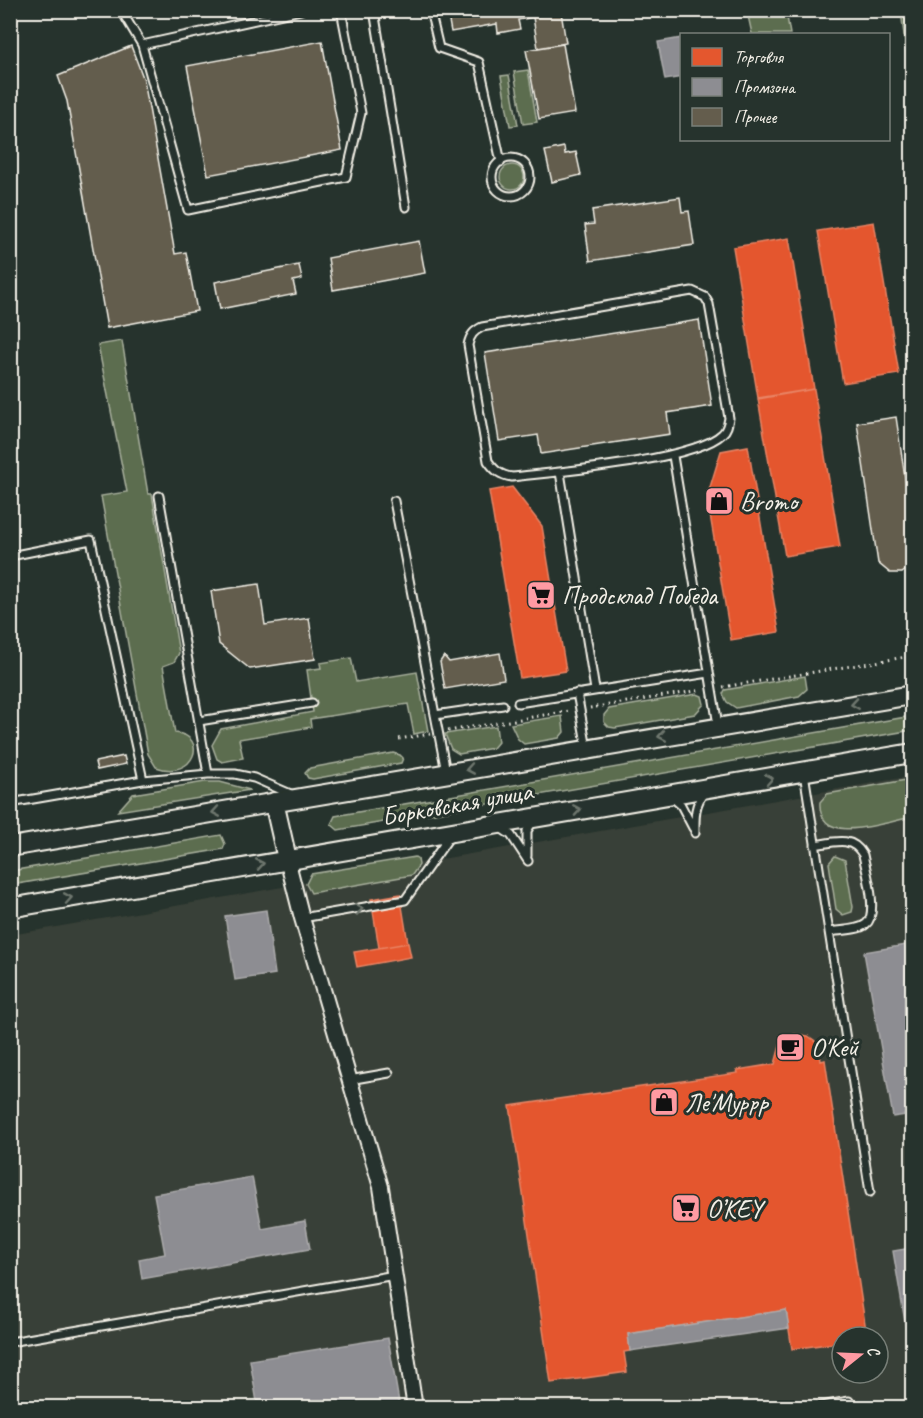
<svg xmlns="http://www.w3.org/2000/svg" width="923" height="1418" font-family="Caveat,sans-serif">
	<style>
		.built { fill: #394037; fill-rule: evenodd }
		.green { fill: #5b6d50; stroke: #a8af9c; stroke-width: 1.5 }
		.shops { fill: #e4572e; stroke: #e98566; stroke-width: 1.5 }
		.industry { fill: #8d8d92; stroke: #acabac; stroke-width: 1.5 }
		.building { fill: #645d4d; stroke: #f4f1e8; stroke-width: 1.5 }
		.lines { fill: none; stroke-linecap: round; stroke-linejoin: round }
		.service-casing { stroke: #f4f1e8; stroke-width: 11 }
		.minor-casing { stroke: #f4f1e8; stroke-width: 18 }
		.secondary-casing { stroke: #f4f1e8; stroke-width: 22 }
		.path { stroke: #f4f1e8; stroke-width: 3; stroke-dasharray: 1.5 4.5; stroke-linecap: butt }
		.service { stroke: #26332d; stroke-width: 7 }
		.minor { stroke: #26332d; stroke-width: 14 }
		.secondary { stroke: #26332d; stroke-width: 18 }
		.oneway { stroke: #6e766e }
		.labels { text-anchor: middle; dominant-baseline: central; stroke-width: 6; stroke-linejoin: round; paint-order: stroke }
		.poi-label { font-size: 26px; fill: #f4f1e8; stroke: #26332d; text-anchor: start }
		.street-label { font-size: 26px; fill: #f4f1e8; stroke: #26332d }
	</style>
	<rect width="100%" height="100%" fill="#26332d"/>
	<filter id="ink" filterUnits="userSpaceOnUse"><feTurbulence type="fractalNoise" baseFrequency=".0167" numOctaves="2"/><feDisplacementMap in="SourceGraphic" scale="12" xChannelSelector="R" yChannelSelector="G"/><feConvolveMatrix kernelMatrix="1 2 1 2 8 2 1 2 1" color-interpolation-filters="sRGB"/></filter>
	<g filter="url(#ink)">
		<path class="built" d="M912 776V1407L11 1408V935ZM842 1337H878V1373H842Z"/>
		<path class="green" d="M747 11H786L790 34H752Z
			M901 11H912V98Z
			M528 70 537 122 523 124 514 72Z
			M509 75 518 125 510 126 501 76Z
			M500 177a12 12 0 1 1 24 0a12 12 0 1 1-24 0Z
			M122 341 148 494H152L179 653 174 662 163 666 175 733C209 735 195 781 156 767L148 754 101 496 127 492 98 345Z
			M351 658 356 682 417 672 428 731 414 734 408 704 310 719 311 727 239 739 243 758 222 762 217 759 212 745 221 729 313 712 307 670 321 668 320 663Z
			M805 676 807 689 799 696 736 708 727 702 723 694 725 690Z
			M697 694 702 696 704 704 695 714 615 728 609 727 604 722V715L609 709Z
			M562 716 564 732 559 738 524 744 518 739 511 724Z
			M912 716V730L338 830 331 824 335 816Z
			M496 726 498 742 493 748 459 754 451 749 445 734Z
			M393 753 400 755 403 758 401 763 313 779 308 778 305 773 310 768Z
			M912 779V817C886 822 817 848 820 802L827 794Z
			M205 782H220L250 790 118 811 133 794Z
			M221 835 225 844 223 849 11 885V871Z
			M835 856 845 860 853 907 852 912 843 915 836 909 829 863Z
			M415 857 418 859 419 865 412 875 311 893 306 884 311 874Z"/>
		<path class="shops" d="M874 222 899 374 843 383 818 231Z
			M789 238 814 389 758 398 733 247Z
			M814 389 840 547 785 556 758 399Z
			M748 446 779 632 731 640 707 497 721 451Z
			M512 487 542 526 566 671 520 678 489 491Z
			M400 894 408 943 379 948 371 899Z
			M408 943 411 957 357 967 354 952Z
			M794 1034 808 1036 814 1040 819 1046 821 1061 825 1060 867 1337H842V1342L792 1349 786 1310 628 1334 630 1351 624 1352 627 1372 551 1383 510 1106 738 1073 737 1070 775 1064 781 1042Z"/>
		<path class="industry" d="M682 38V77L665 80 658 42Z
			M266 910 275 974 235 980 225 916Z
			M912 944V1114L893 1117 864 952Z
			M252 1177 262 1229 305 1221 310 1249 142 1279 139 1259 165 1254 154 1194Z
			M912 1248V1363L893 1251Z
			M786 1310 789 1328 630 1351 628 1334Z
			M388 1338 400 1408H258L250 1360Z"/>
		<path class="building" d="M447 10H561V12L518 20 520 29 498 33 497 24 451 32Z
			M561 12 566 43 538 48 533 17Z
			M322 41 342 150 208 175 187 66Z
			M563 44 575 113 539 119 526 50Z
			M131 46 144 80 175 254 186 252 197 311 107 328 67 101 58 76Z
			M564 147 565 154 576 152 581 175 552 182 545 151Z
			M680 197 682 212 689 211 694 245 590 261 585 225 594 224 592 210Z
			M419 241 425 273 333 290 328 258Z
			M299 265 302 279 293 281 296 294 220 309 215 282Z
			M699 320 712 406 667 413 670 434 541 454 538 435 499 441 485 353Z
			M896 417 912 525V565L902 573H890L878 563 857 423Z
			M259 584 265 625 309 618 315 659 250 669 219 644 211 591Z
			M500 653 504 679 445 689 440 662 444 656 449 662Z
			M124 756 126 764 97 770 95 762Z"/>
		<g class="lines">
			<g class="service-casing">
				<path id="service" d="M121 10 142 45 301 10
					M374 10 406 207
					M430 10 439 48 479 62 501 162
					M142 45 188 210 346 177 361 113 341 10
					M492 177a19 19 0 1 1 38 0a19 19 0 1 1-38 0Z
					M692 291 705 297 709 304 729 418C728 424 727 430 722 434 694 461 554 472 512 477 500 475 495 471 488 461L468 345C470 335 474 331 482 327Z
					M673 456 718 725
					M560 472 595 690
					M159 496 208 774
					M394 501 446 772
					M10 556 91 540 143 780
					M577 693 587 749
					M518 703 709 673
					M435 715 503 705
					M199 721 312 703
					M804 773 870 1192
					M673 798 681 805 693 828
					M10 803 143 780 208 774H235L254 778 293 795
					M499 827 511 835 528 861
					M695 833C695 818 694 805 704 793
					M815 845C834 842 852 835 863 855 866 870 879 914 866 924 858 931 839 930 829 932
					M527 856V831L533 821
					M302 918 405 900 450 836
					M349 1080 389 1073
					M10 1342 395 1275
					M810 1408 849 1401"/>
			</g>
			<g class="minor-casing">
				<path id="minor" d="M287 859 302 918 381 1187 415 1408"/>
			</g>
			<g class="secondary-casing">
				<path id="secondary" d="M274 802 287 859
					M10 847 912 695
					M10 908 912 753"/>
			</g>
			<path class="path" d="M10 15 22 10
				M723 687 912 656
				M590 708 702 690
				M448 731 569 711
				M399 739 430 734"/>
			<use href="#service" class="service"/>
			<use href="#minor" class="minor"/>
			<use href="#secondary" class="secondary"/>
		</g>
		<defs><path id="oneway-chevron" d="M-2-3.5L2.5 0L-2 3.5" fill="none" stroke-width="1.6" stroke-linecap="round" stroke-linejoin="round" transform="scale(1.5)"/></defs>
		<g class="oneway">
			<use href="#oneway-chevron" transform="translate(855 704) rotate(171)"/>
			<use href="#oneway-chevron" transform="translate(662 736) rotate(170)"/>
			<use href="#oneway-chevron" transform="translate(470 769) rotate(170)"/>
			<use href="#oneway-chevron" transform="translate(769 779) rotate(-10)"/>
			<use href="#oneway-chevron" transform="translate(577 810) rotate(-9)"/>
			<use href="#oneway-chevron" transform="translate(216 812) rotate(170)"/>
			<use href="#oneway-chevron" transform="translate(260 864) rotate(-10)"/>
			<use href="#oneway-chevron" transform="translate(68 898) rotate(-10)"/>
			<use href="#oneway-chevron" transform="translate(359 909) rotate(-10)"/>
		</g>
	</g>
	<defs>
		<g id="shop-square" transform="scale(1.5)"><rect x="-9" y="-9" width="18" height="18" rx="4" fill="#ff9aa2" stroke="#26332d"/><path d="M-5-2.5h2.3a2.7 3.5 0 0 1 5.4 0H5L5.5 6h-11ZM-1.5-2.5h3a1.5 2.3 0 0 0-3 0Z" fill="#111"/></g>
		<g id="supermarket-square" transform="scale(1.5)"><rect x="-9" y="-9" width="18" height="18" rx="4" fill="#ff9aa2" stroke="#26332d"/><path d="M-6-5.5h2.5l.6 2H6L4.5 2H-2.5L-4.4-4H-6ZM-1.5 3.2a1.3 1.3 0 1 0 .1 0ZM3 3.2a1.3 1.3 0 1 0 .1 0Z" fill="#111"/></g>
		<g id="cafe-square" transform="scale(1.5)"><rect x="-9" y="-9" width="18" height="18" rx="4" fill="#ff9aa2" stroke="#26332d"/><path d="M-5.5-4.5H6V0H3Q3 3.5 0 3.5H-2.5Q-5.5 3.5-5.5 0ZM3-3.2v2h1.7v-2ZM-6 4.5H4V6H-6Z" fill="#111"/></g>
	</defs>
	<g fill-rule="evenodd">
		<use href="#shop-square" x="719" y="501"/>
		<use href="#supermarket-square" x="541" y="595"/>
		<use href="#cafe-square" x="790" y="1047"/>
		<use href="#shop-square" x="664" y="1102"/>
		<use href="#supermarket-square" x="686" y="1208"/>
	</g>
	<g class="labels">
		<g class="poi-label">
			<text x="740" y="501">Bromo</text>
			<text x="562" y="595">Продсклад Победа</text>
			<text x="811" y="1047">О'Кей</text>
			<text x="685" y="1102">Ле'Муррр</text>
			<text x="707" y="1208">O’KEY</text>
		</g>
		<g class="street-label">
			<text transform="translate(457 804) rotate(-10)">Борковская улица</text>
		</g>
	</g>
	<rect width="923" height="1418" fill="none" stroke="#26332d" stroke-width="36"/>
	<rect x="18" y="18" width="887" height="1382" fill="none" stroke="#f4f1e8" stroke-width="2" filter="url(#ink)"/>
	<rect x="680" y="33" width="210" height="108" fill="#26332d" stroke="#787f78" stroke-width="1.5"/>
	<rect x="692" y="48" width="30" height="18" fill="#e4572e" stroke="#787f78" stroke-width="1.5"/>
	<text x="734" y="63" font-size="18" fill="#f4f1e8">Торговля</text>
	<rect x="692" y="78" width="30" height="18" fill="#8d8d92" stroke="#787f78" stroke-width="1.5"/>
	<text x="734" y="93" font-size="18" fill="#f4f1e8">Промзона</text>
	<rect x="692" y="108" width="30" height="18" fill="#645d4d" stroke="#787f78" stroke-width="1.5"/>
	<text x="734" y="123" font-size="18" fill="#f4f1e8">Прочее</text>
	<g transform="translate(860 1355) rotate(72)"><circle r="28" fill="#26332d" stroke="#787f78" stroke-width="1.5"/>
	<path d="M0-4.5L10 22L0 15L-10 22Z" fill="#ff9aa2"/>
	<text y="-9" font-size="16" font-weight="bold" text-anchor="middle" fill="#f4f1e8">С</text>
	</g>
</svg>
